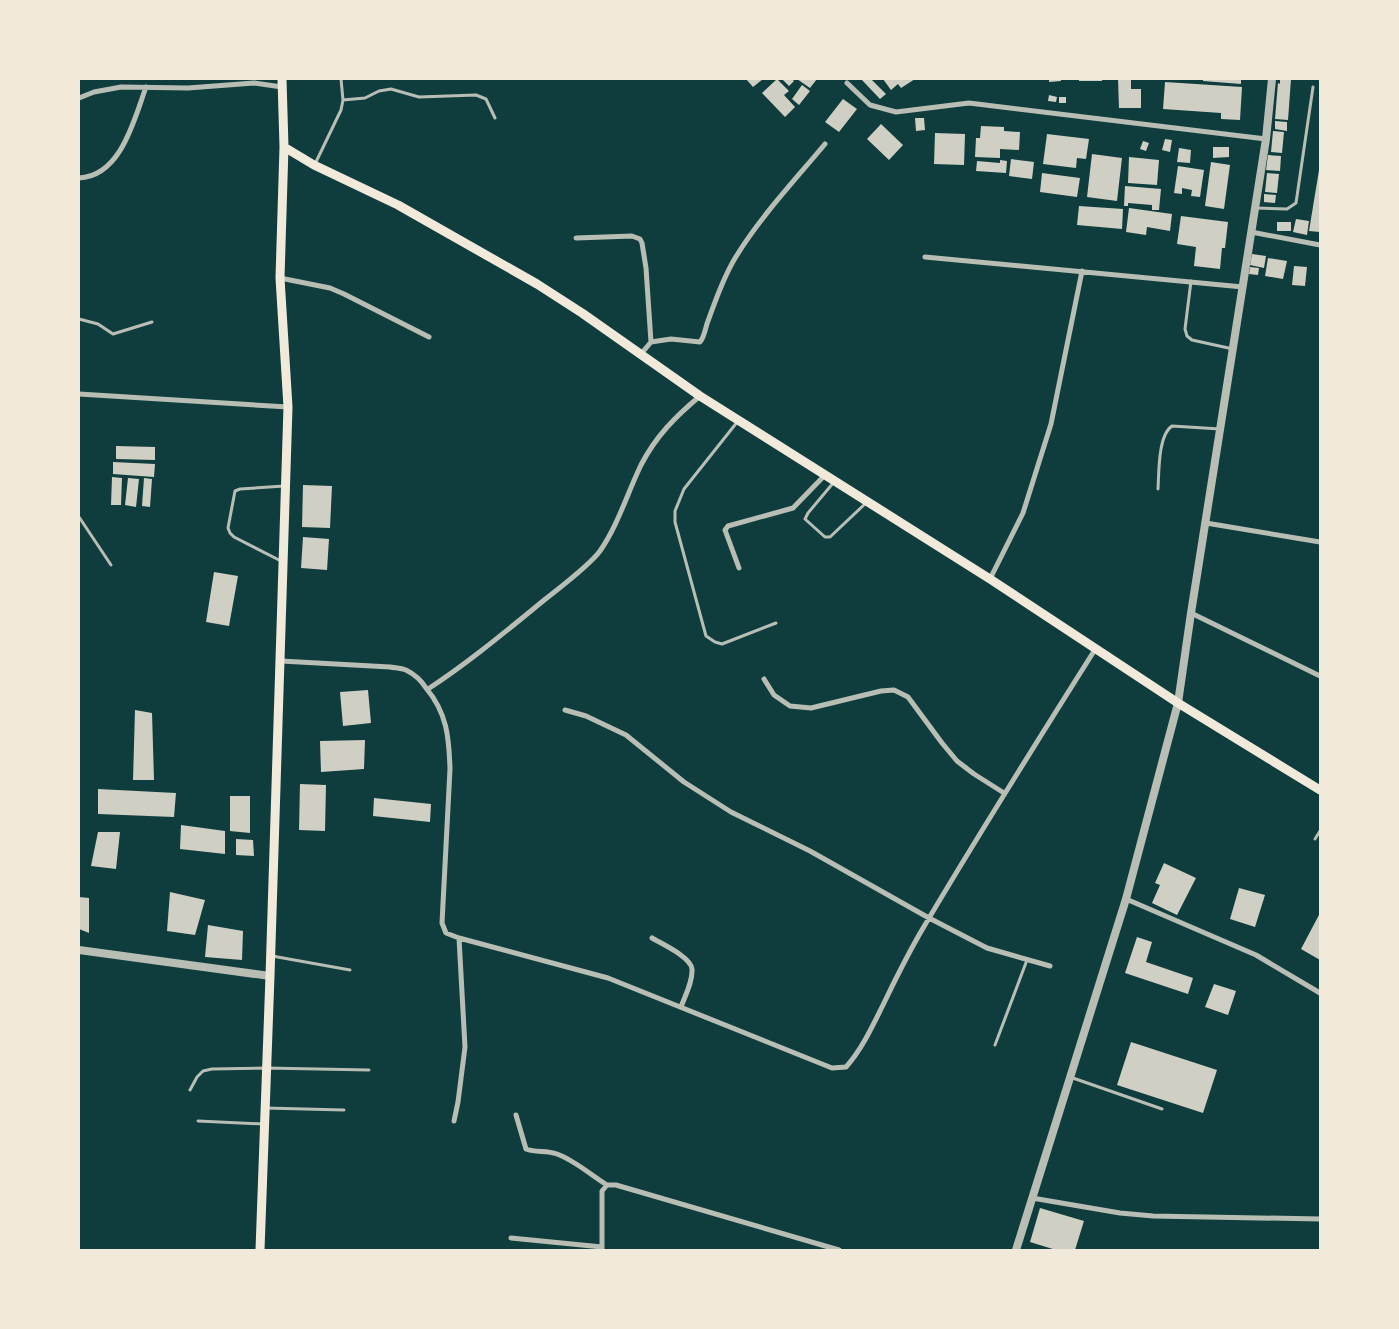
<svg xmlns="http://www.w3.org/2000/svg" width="1399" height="1329" font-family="'PT Sans Narrow',sans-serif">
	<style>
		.building { fill: #cfcfc3 }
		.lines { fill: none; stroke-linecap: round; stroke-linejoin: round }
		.service { stroke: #b8beb3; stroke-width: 3 }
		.minor { stroke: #b8beb3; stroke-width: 5 }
		.tertiary { stroke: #b8beb3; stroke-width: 8 }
		.secondary { stroke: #f1e9da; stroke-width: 9 }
	</style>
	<rect width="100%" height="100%" fill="#0f3d3e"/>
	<path class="building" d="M746 79H763L753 87Z
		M777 79 789 91 784 95 795 107 785 117 762 93Z
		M782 79H792L794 81 789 86Z
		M797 79H817L810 88Z
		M861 79H871L886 94 880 99Z
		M883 79H915L901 88 898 84 891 90Z
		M1049 79H1061V81L1049 82Z
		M1079 79H1102V81H1079Z
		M1118 79H1131V89H1141V108H1119Z
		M1203 79H1241V84L1203 81Z
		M1280 79H1291L1288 120 1275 119 1278 83 1280 84Z
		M1165 82 1242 87 1240 120 1221 119V113L1163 109Z
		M802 85 810 91 799 105 792 99Z
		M1049 95 1057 97 1056 102 1048 101Z
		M1059 97H1066V103H1059Z
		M843 99 857 109 839 132 825 122Z
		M915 118H924L925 130 916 131Z
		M1275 121 1287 122V131L1275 129Z
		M881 124 903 145 889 160 867 139Z
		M981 126 1004 127V131L1020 132 1019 150 1000 149V158L975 157 976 138H980Z
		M1273 131 1284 132 1282 153 1271 152Z
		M935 133 965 134 964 165 934 164Z
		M1047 134 1089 139 1086 159 1077 158 1076 168 1043 164Z
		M1165 139 1172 140 1170 152 1162 150Z
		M1143 141 1149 143 1146 151 1140 149Z
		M1213 147H1229V157L1213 158Z
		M1179 148 1191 150 1190 163 1177 162Z
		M1092 154 1122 158 1117 201 1087 197Z
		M1268 155 1281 156 1280 171 1266 170Z
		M1129 157 1159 160 1157 185 1128 183Z
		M1011 159 1034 162 1032 179 1009 176Z
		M1000 160 1007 161 1006 173 976 171 977 161 1000 163Z
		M1211 162 1230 165 1224 209 1205 206Z
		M1178 166 1204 170 1200 197 1191 196 1192 190 1182 188V194L1174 193Z
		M1319 170H1320V232L1309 231Z
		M1042 173 1080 178 1077 197 1040 192Z
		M1267 173 1279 174 1277 193 1265 192Z
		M1125 186 1161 189 1159 210H1152V205L1128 203V206H1124Z
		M1264 194 1276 195 1275 203 1264 202Z
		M1079 206 1123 209 1122 229 1077 225Z
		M1129 208 1172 214 1170 231 1147 227 1146 235 1126 232Z
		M1181 216 1228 222 1225 248H1222L1220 269 1194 266 1196 247 1177 244Z
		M1296 219 1309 221 1307 235 1293 232Z
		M1277 222H1291V231H1277Z
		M1252 254 1266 256 1264 268 1250 265Z
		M1268 258 1287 261 1283 279 1265 276Z
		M1294 266 1307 267 1305 286 1292 285Z
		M1250 267 1259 268 1258 275 1249 274Z
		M116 446 155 447V460L116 459Z
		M113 462 155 464 154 477 113 474Z
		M112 477 122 478 121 505H111Z
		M128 478 139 479 136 507 125 505Z
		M144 478 152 479 150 507 142 506Z
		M303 485 332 486 330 528 302 527Z
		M303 537 329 539 327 570 301 568Z
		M214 572 238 576 229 626 206 622Z
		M368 690 371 723 343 726 340 692Z
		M135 710 152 713 154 780H133Z
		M365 740 364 769 321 772 320 741Z
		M300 784 326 785 325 831 299 830Z
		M98 789 176 793 174 817 98 814Z
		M230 796H250V833L230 831Z
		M374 798 431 804 430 822 373 816Z
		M181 825 225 831V854L180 849Z
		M98 832H120L116 869 91 866Z
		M236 839 253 840 254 856 236 855Z
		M1164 863 1196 878 1177 915 1152 903 1160 885 1155 883Z
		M1239 888 1265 895 1255 927 1230 919Z
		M170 892 205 900 195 935 167 931Z
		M79 897 89 898V933L79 929Z
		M1320 913V960L1301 949Z
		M208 925 243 931 242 960 205 957Z
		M1137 937 1152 942 1146 962 1193 978 1188 994 1125 973Z
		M1214 984 1236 991 1228 1015 1205 1007Z
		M1131 1042 1217 1070 1203 1113 1117 1085Z
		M1040 1208 1084 1221 1075 1250H1056L1030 1242Z"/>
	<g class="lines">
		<path class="service" d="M343 100 365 98 379 91 391 89 419 97 476 95 486 99 495 118
			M315 164 341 110 343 100 341 79
			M1256 208 1287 209 1296 203 1313 87
			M1191 281 1185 329 1187 336 1192 340 1233 349
			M79 319 98 324 113 334 152 322
			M738 421 684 489 675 511V522L706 636 715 642 722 644 776 623
			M834 482 808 513 805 519 825 537H830L867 502
			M1158 489C1159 472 1158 435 1172 426L1220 429
			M79 517 111 565
			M281 561 234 537 230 533 228 528 235 491 240 489 284 486
			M1315 839 1320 831
			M272 956 350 970
			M995 1045 1027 960
			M1070 1077 1162 1109
			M190 1090 197 1077 203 1071 212 1069 266 1068 369 1070
			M265 1108 344 1110
			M198 1121 263 1124"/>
		<path class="minor" d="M847 83 870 105 896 112 969 103 1266 139
			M79 98 94 92 121 87 188 88 254 83 282 87
			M79 178C121 176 134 120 146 87
			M1251 232 1320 245
			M576 238 632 236 640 239 642 243 646 268 651 342
			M925 257 1243 287
			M280 278 330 288 344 294 429 337
			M641 354 651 342 671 339 700 342C705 336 705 328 708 321 716 299 725 274 737 255 762 215 795 180 825 144
			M79 394 288 407
			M1206 523 1320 542
			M739 568 725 530 728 526 793 508 825 475
			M990 579 1023 513 1051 424 1082 271
			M1191 613 1320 676
			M281 661 390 667C395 668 401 668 406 670 414 674 421 680 426 688 447 713 449 737 450 769L442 923 446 933 459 938 608 978 832 1068 846 1067C862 1049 872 1027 883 1005 894 982 906 958 919 935 976 838 1036 743 1096 648
			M764 679 774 695 790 706 811 708 881 691 894 690 908 697 942 743 957 761 974 774 1004 793
			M428 689C468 663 505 632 543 601 559 588 588 567 600 551 618 525 627 494 641 465 656 436 675 417 700 396
			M565 710 586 716 626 735 684 782 731 812 810 851 929 918 987 948 1050 966
			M1126 899 1256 955 1320 993
			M652 938C662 944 691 957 692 969 693 981 685 996 681 1007
			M516 1115 526 1149C536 1153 546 1150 557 1154 574 1160 591 1175 607 1185
			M454 1121 458 1102 465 1047 459 938
			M1032 1198 1120 1213 1153 1216 1320 1219
			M511 1238 602 1247
			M602 1250V1191L607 1185H616L839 1250"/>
		<path class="tertiary" d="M79 950 270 976
			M1016 1250 1126 899 1178 703 1191 613 1266 139 1272 79"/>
		<path class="secondary" d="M284 147 314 165 398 205 537 284 582 313 700 396 990 579 1178 703 1320 790
			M260 1250 270 976 288 407 280 278 284 147 282 79"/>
	</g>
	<rect width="1399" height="1329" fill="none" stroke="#f1e9da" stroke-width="160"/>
</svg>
